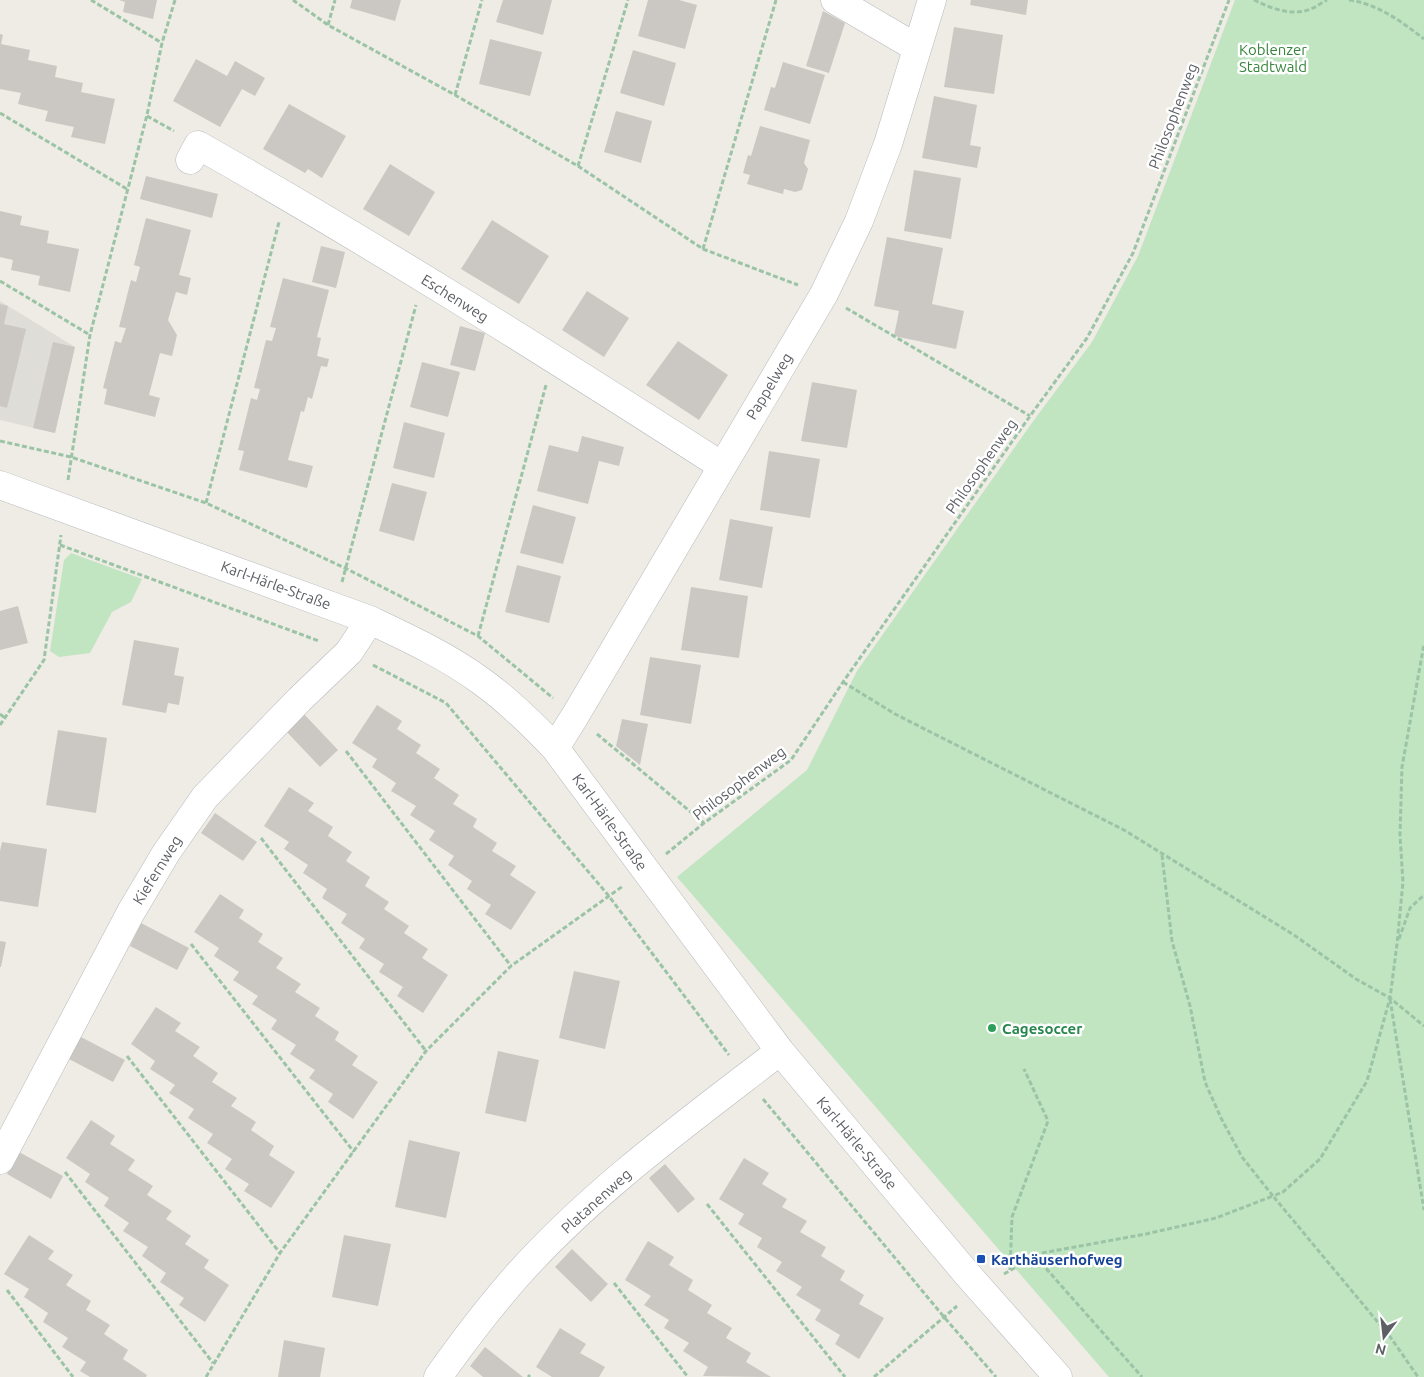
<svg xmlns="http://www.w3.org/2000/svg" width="1424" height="1377" font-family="Ubuntu,sans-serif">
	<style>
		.industrial { fill: #dfddd8 }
		.green { fill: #c1e4c1 }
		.building { fill: #cbc8c3 }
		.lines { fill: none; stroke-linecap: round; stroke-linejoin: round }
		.minor-casing { stroke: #b6b9bd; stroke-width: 29 }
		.path { stroke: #9bc4a7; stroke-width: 3; stroke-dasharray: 5 2.5; stroke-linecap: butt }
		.minor { stroke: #fff; stroke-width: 28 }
		.leisure-dot { fill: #2e9e5b; stroke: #fff; stroke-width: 2 }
		.transit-dot { fill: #1a4fb4; stroke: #fff; stroke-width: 2 }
		.labels { text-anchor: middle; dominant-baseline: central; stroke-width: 5; stroke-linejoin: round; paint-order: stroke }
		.park-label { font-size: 15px; fill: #3a853d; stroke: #fff }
		.street-label { font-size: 15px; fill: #5c5f64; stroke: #fff }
		.leisure-label { font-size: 15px; font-weight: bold; fill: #27864d; stroke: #fff; text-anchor: start }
		.transit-label { font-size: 15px; font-weight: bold; fill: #164399; stroke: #fff; text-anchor: start }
	</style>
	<rect width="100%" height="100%" fill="#eeece4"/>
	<path class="industrial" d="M0 301 75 347 55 433 0 420Z"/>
	<path class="green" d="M1235 0H1424V1377H1109L677 877 807 770 857 671 1034 420 1092 342 1138 256Z
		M71 553 142 579 131 602 112 612 90 653 59 657 50 651 64 560Z"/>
	<path class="building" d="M119 0H157L153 19 123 12 125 2Z
		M352 0H401L395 21 350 8Z
		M503 0H552L543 35 496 22Z
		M648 0H679L697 5 685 49 638 36Z
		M971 0H1028L1026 15 970 5Z
		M823 11 845 23 829 73 806 66Z
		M954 27 1003 35 994 94 944 87Z
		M0 34 3 35 1 44 30 50 28 60 57 66 55 77 83 83 81 92 115 99 105 144 71 137 74 127 45 121 48 111 18 104 21 93 0 89Z
		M490 39 542 52 530 96 479 84Z
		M633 50 676 63 664 106 620 93Z
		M196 59 227 76 235 61 265 78 255 96 242 89 220 127 173 101Z
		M783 62 825 75 810 124 764 110 771 87 775 88Z
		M934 96 977 105 970 145 981 147 977 168 922 158Z
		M289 104 346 136 322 178 308 169 305 173 263 149Z
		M616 111 652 121 641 163 604 152Z
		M760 126 810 140 804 163 808 169 802 190 795 192 784 189 783 194 747 184 750 175 743 173 748 155 751 156Z
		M390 164 435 192 409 236 363 209Z
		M914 170 961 178 951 239 904 231Z
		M146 176 218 194 212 218 140 199Z
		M0 211 22 216 20 225 49 231 47 243 79 249 70 292 38 285 40 276 11 270 13 260 0 257Z
		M146 218 191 230 179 275 191 278 187 295 176 292 168 320 177 335 172 356 160 353 149 395 160 398 155 417 104 404 107 389 103 388 115 341 121 343 126 328 119 327 131 280 136 282 140 267 134 265Z
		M492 220 549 256 519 304 461 269Z
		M887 237 943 248 932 304 964 311 956 349 894 336 899 311 874 306Z
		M321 246 345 252 336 288 312 282Z
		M283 278 329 290 317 337 321 338 317 356 329 359 327 367 321 366 312 399 308 397 304 412 301 411 288 460 313 466 307 488 239 470 244 451 238 450 251 398 257 400 260 389 254 388 266 340 272 341 276 328 270 327Z
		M587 291 629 318 604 357 562 330Z
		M0 304 8 306 4 324 26 329 7 408 0 406Z
		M460 326 485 333 475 371 450 365Z
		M678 341 728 375 699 420 646 385Z
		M53 342 75 347 55 433 33 428Z
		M422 362 460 372 448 417 410 407Z
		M812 382 857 390 847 448 801 441Z
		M404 422 445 433 434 478 393 468Z
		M582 436 624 447 619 466 599 461 588 504 537 491 549 445 578 452Z
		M769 451 820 459 810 518 760 510Z
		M392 483 427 492 414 541 379 531Z
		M533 505 576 517 563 564 520 553Z
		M730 519 773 527 762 588 719 580Z
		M517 565 561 576 549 623 505 612Z
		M691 587 748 596 739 658 681 650Z
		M18 606 28 643 0 650V611Z
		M134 640 179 648 174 675 184 677 179 705 168 703 166 713 122 705Z
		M650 657 701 665 691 724 640 715Z
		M377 705 402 721 397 729 421 745 416 753 440 769 434 778 459 795 453 804 477 819 473 827 497 843 492 851 516 866 510 875 536 892 511 930 485 914 491 905 467 889 472 881 448 865 454 856 429 840 435 831 410 815 416 806 391 791 396 783 372 767 377 759 352 743Z
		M303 713 338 750 320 767 285 730Z
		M622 719 648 724 640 765 616 746Z
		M58 730 107 738 96 813 46 805Z
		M289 787 314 803 308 811 333 827 328 836 352 852 346 861 370 877 365 886 389 902 384 909 409 926 404 933 428 949 422 958 448 975 423 1013 397 996 403 987 379 972 384 964 359 948 365 939 341 923 347 914 322 898 327 889 303 873 308 865 284 849 289 842 264 826Z
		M215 813 257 842 243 861 201 833Z
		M2 842 47 849 38 907 0 901V851Z
		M220 894 244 910 239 918 263 934 258 942 283 958 276 968 301 984 295 992 320 1008 315 1016 339 1032 335 1040 358 1056 352 1065 378 1082 353 1119 328 1102 333 1094 309 1078 315 1070 290 1054 296 1045 271 1029 277 1020 252 1004 258 996 233 980 239 972 214 956 219 948 194 932Z
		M141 923 189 948 177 970 130 946Z
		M0 941 6 942 1 967H0Z
		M574 971 620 981 605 1049 559 1038Z
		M156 1007 181 1023 175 1031 200 1047 193 1056 218 1073 212 1082 237 1098 231 1106 256 1122 251 1130 274 1146 269 1155 295 1172 271 1208 244 1191 249 1184 225 1169 232 1159 207 1143 213 1134 188 1118 194 1109 169 1093 175 1085 150 1069 155 1061 131 1044Z
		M79 1036 125 1060 113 1082 67 1058Z
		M498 1051 539 1060 526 1122 485 1113Z
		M91 1120 115 1136 110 1144 135 1160 128 1170 153 1186 147 1195 172 1211 166 1219 191 1236 185 1244 209 1260 204 1268 229 1285 205 1322 179 1305 184 1298 160 1282 166 1273 142 1256 148 1247 123 1231 129 1223 104 1206 109 1198 85 1182 90 1174 66 1158Z
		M409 1140 460 1152 446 1218 395 1207Z
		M19 1152 63 1176 51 1199 7 1174Z
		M744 1158 769 1173 762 1184 787 1199 782 1207 807 1221 800 1232 826 1247 821 1256 845 1271 840 1280 864 1295 859 1304 884 1318 859 1359 835 1344 840 1335 815 1320 821 1310 796 1295 802 1287 776 1271 782 1262 757 1247 762 1238 738 1224 744 1214 719 1199Z
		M665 1164 695 1199 678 1213 649 1178Z
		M29 1235 54 1251 48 1259 73 1275 66 1285 91 1301 86 1310 110 1325 104 1334 128 1350 123 1359 147 1375 146 1377H90L80 1371 86 1362 62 1347 68 1338 43 1322 48 1313 24 1297 29 1289 4 1274Z
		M344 1235 391 1244 378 1306 332 1297Z
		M648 1241 674 1257 669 1265 693 1280 688 1290 712 1305 707 1313 732 1328 726 1338 751 1353 746 1362 771 1377 703 1376 708 1367 683 1351 689 1343 664 1328 669 1320 644 1305 651 1296 625 1280Z
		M572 1249 608 1284 591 1302 555 1267Z
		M560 1328 586 1344 580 1353 605 1367 599 1377H552L536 1367Z
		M284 1340 325 1348 320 1377H278Z
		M485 1347 523 1377H483L470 1366Z"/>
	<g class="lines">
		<g class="minor-casing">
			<path id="minor" d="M835 0 917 48
				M190 160 198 145C376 246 549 355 722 466
				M0 485 370 620C408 638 447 656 481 681 508 700 532 724 555 748L780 1051 967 1274 1058 1377
				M555 748 575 716 824 294 859 221 888 144 932 0
				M0 1160 131 912 166 853 205 797 299 700 349 652 370 620
				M438 1377C462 1343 487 1310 515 1278 592 1191 688 1122 780 1051"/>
		</g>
		<path class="path" d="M91 0 162 43
			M293 0 328 25 455 95 578 166 703 249 798 285
			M1254 0C1272 9 1294 17 1313 8 1318 6 1322 2 1327 0
			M1349 0C1378 4 1402 22 1424 39
			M328 25 335 0
			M455 95 482 0
			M0 113 127 189
			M147 116 174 131
			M578 166 628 0
			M703 249 776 0
			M0 281 90 335
			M846 308 1030 416
			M0 441 71 457 206 503 347 569 478 636 553 698
			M68 480 90 335 147 115 162 43 175 0
			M206 503 279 222
			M60 545 319 641
			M342 582 416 305
			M478 636 546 385
			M373 665 446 703 608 895 729 1055
			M843 682 895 714 1124 830 1294 935 1356 979 1390 998 1424 1026
			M0 714 5 718
			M0 725 44 660 61 535
			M597 734 704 823
			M346 751 511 966
			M261 838 426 1051
			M666 854 704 823 791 760 843 682 1030 416 1087 338 1133 253 1229 0
			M1162 855 1172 941 1190 1006 1205 1082 1221 1118 1242 1157 1273 1196 1283 1192 1320 1159 1367 1081 1390 998 1397 944 1403 882 1400 835 1402 767 1424 644
			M1399 939 1410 908 1424 895
			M191 944 354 1152
			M1390 999 1424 1210
			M127 1056 280 1253
			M763 1099 944 1317 996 1377
			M65 1172 213 1363
			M707 1204 845 1377
			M1035 1256 1042 1253 1146 1234 1216 1218 1273 1196 1391 1338 1418 1377
			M1010 1270 1012 1217 1048 1121 1024 1069
			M1004 1274 1035 1256 1142 1377
			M614 1283 688 1377
			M7 1290 73 1377
			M528 1375 530 1377
			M206 1377 280 1253 426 1051 511 966 623 886
			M874 1377 957 1306"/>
		<use href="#minor" class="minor"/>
	</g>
	<circle class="leisure-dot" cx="992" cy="1028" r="5"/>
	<rect class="transit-dot" x="976" y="1254" width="10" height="10" rx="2.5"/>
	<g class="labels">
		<g class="park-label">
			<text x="1273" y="49">Koblenzer<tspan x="1273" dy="17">Stadtwald</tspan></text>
		</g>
		<g class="street-label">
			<text transform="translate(1173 116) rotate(-69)">Philosophenweg</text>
			<text transform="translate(455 298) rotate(32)">Eschenweg</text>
			<text transform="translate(769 386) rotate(-59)">Pappelweg</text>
			<text transform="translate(981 466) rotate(-55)">Philosophenweg</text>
			<text transform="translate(276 585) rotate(20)">Karl-Härle-Straße</text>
			<text transform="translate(739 783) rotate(-37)">Philosophenweg</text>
			<text transform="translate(610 822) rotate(54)">Karl-Härle-Straße</text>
			<text transform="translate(157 870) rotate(-58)">Kiefernweg</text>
			<text transform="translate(857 1143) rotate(50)">Karl-Härle-Straße</text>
			<text transform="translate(596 1201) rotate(-42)">Platanenweg</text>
		</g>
		<g class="leisure-label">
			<text x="1002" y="1028">Cagesoccer</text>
		</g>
		<g class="transit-label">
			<text x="991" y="1259">Karthäuserhofweg</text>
		</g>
	</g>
	<g transform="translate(1384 1337) rotate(195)" stroke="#ffffff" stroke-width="4" paint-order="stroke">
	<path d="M0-4L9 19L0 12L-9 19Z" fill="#5c5f64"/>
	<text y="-8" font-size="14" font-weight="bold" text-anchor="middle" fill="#5c5f64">N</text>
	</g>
</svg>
